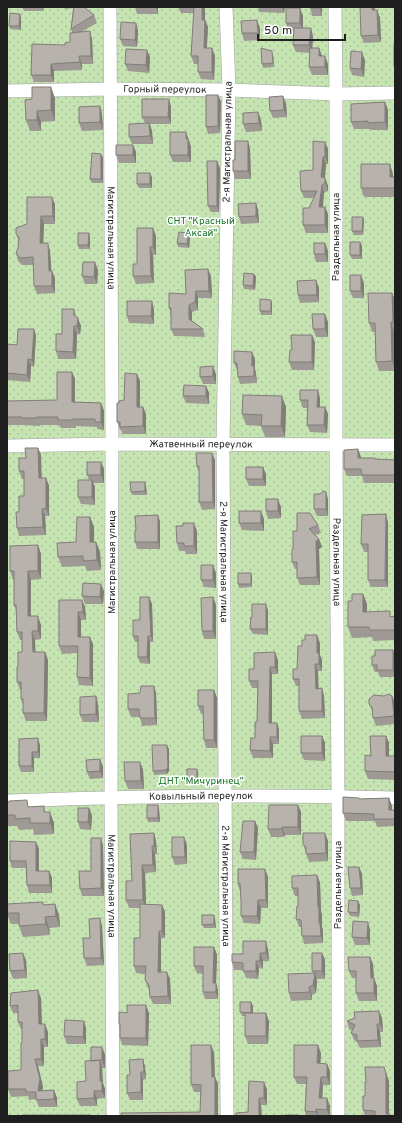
<svg xmlns="http://www.w3.org/2000/svg" width="402" height="1123" font-family="Overpass,sans-serif">
	<style>
		.grass { fill: url(#grass-dots) }
		.lines { fill: none; stroke-linecap: round; stroke-linejoin: round }
		.minor-casing { stroke: #a0a0a0; stroke-width: 14 }
		.minor { stroke: #fff; stroke-width: 13 }
		.wall { fill: #9e9994 }
		.shaded-wall { fill: #817d78 }
		.building { fill: #b8b2ac; stroke: #817d78 }
		.labels { text-anchor: middle; dominant-baseline: central; stroke-width: 3; stroke-linejoin: round; paint-order: stroke }
		.street-label { font-size: 10px; fill: #1f1f1f; stroke: #fff }
		.park-label { font-size: 10px; fill: #177328; stroke: #fff }
	</style>
	<defs>
		<pattern id="grass-dots" width="8" height="8" patternUnits="userSpaceOnUse"><rect width="8" height="8" fill="#c5e4b1"/><path d="M2 2h.1M6 6h.1" fill="none" stroke="#a9c398" stroke-width="1.8" stroke-linecap="round"/></pattern>
	</defs>
	<rect width="100%" height="100%" fill="#efede6"/>
	<path class="grass" d="M7 7H395V1116H7Z"/>
	<g class="lines">
		<g class="minor-casing">
			<g id="minor">
				<path id="s1" d="M110 7 112 444 111 797 113 1116"/>
				<path id="s2" d="M226 7 229 90 223 444 227 1116"/>
				<path id="s3" d="M335 7 336 94V444L338 797V1116"/>
				<path id="s4" d="M7 91 111 89 229 90 336 94 395 93"/>
				<path id="s5" d="M7 446 112 444 395 445"/>
				<path id="s6" d="M7 801C136 796 266 794 395 798"/>
			</g>
		</g>
		<use href="#minor" class="minor"/>
	</g>
	<path class="wall" d="M22 7H44V11H24Z
		M64 7H85V8L94 15 97 23 81 32 92 39 93 64H82V70L54 71V82H34L31 75 65 45 70 42 72 32 71 29 73 8 65 9Z
		M135 7H158V14H137Z
		M178 7H205V20L208 27 207 48H212L215 56 214 80 201 79 198 72V64H194L191 56 194 13H181Z
		M258 7H285L284 13 259 12Z
		M310 7H322V16H312Z
		M300 8 303 16V28L313 36 312 48H319L322 56 328 64V75H312L309 67 310 53 296 52 293 45V31H288L286 23Z
		M375 10H377L380 18 381 42 364 43 361 36Z
		M20 14 21 18V30L10 29 9 26Z
		M260 28V40L244 41 242 33Z
		M138 30 137 47 123 46 120 39Z
		M273 55 274 67 263 68 262 64Z
		M150 57 149 73 128 71 125 64Z
		M365 60 364 77 352 75 350 68Z
		M218 95 221 102 220 133 208 134 206 127Z
		M283 96 286 104 287 117 273 118 270 111Z
		M55 98V121L41 122V131H30L26 120 25 100Z
		M385 102 388 110V130H371L370 129H354L351 122Z
		M100 106 102 114 103 130 82 131 79 123Z
		M171 106V124H150L152 131 153 144H132L129 137 145 123 142 117Z
		M258 112 261 120 262 131 246 132 243 124Z
		M186 132 191 147V162H173L170 155Z
		M325 142 328 149V164H326L325 178 328 186V191L324 193 323 207H325L328 214V233H306L303 225 309 208 314 198H304L301 191 313 170Z
		M133 145 136 152V163H119L116 155Z
		M250 149 251 179H235L233 171 235 160Z
		M101 154 103 158V183H92L90 179Z
		M220 168 219 212H211L208 206Z
		M393 174V177H395V197H364L361 188Z
		M152 177V188H139L137 184Z
		M256 203 258 210 259 223 241 224 239 217Z
		M55 204V224H44L43 243 50 251 51 271H52L55 278V293L37 294 34 286V265H22L18 261 16 253 18 248 19 242 16 234 27 224Z
		M363 217 364 220 363 235H354L352 231Z
		M153 228 156 236V255H153L154 283 136 284 133 276 137 264Z
		M90 237V249H79L78 245Z
		M190 237 189 248 178 247 177 243Z
		M360 242 362 246V259H352L350 255Z
		M325 243 328 251V262H316L314 254Z
		M208 269 211 277 212 298H198V310L192 312V321L203 329 205 337 174 336 171 329V315L169 308 186 294Z
		M98 270 97 284H85L82 276Z
		M254 274 256 277 255 290 244 289 243 285Z
		M316 280 319 288V302L300 303 298 295Z
		M364 283V298H353L350 291Z
		M392 293 395 300V332H394L395 371H379L376 362 375 332H372L369 323Z
		M272 303V315H261L260 311Z
		M154 309V324L129 323 127 316Z
		M76 317 81 326 80 334H77L76 359H58L56 351 62 334Z
		M328 322V337H316L313 329Z
		M34 329 36 336 34 367 31 366 30 382 7 380V344L17 345Z
		M315 342 314 370H292L289 362 292 350Z
		M255 359V369L256 374 257 383 240 384 238 377 237 370 234 363Z
		M72 372 75 379V402L101 403 104 411V430L97 429V427L76 426V428H61L59 425H40V426L24 425H7V401L57 400Z
		M137 374 140 381V407H143L146 414V434H123L121 430H120L117 422 124 400Z
		M216 374V384H203L200 377Z
		M206 386 209 393V404L186 403 183 396Z
		M320 398V407H325L328 414 327 433 310 432 307 425 308 408H303L300 400Z
		M286 407 285 437H265L261 426 246 425 242 414Z
		M38 448 41 455V478H46L49 486V516H45L46 535 19 536 17 528 19 512 24 496V479H22L19 471 26 458Z
		M212 453 215 460V509L202 510 199 502V472L197 467Z
		M361 457V458H375L376 459 395 460V483H364L362 476H347L344 469Z
		M101 462 104 469V483H93L95 487V505L81 504 78 497 89 480 87 475Z
		M266 474V486H249L246 479Z
		M146 486 147 495H132L131 492Z
		M328 499V516H317L314 509Z
		M281 507V518L268 519 266 511Z
		M158 515 160 522V549H137L135 542 136 530Z
		M90 517 94 527V542H96L100 552 101 570 87 571 85 566 62 567 58 557 76 542Z
		M264 519V531L242 530 239 523Z
		M388 522V587H371L368 580V552H364L361 544Z
		M318 525 321 533 315 535 319 539 322 547 319 549 320 585H300L297 578V569H295L292 562 293 549 297 531Z
		M197 531V554H186L185 551H179L177 543Z
		M38 545 41 554V579L31 580V616L41 625V639L35 640V652H45L48 660 47 721H26L23 713V704L21 699V690H20L17 682 18 667 22 652V640H20L17 632 16 610 14 605V580H13L10 571Z
		M216 573V588L204 587 201 580Z
		M252 577V587L239 588 238 584Z
		M104 591 103 604H85L82 596Z
		M363 594 367 604V612L392 617 395 616V640L373 641 372 637 352 638 348 627 352 601Z
		M149 597 152 604 153 642H150V664L140 663 138 657V642H135L133 636 140 620Z
		M213 597 216 605V639H204L202 631Z
		M82 600 85 607 86 620H81V637L93 644V686L79 685 77 677 78 653 62 654 59 646Z
		M268 610V635L253 634 250 629 252 617Z
		M320 643V655L322 660V671H318V689L322 688 324 696 325 718 302 719 299 711V686H296L293 679 297 669 302 646Z
		M393 650 395 656V677H380L378 672H375L372 665Z
		M278 660V674H272V723H277L279 730V744H273V758H253L250 750 255 738 257 722 258 688H252L249 681 254 669Z
		M154 686 156 693 157 725 142 726 140 717H131L128 709 140 693Z
		M214 690 217 698V748H206L204 740 203 713 201 714 198 706Z
		M96 696 98 704 99 722H83L80 715Z
		M384 696H392L395 703V724L376 726 373 718V713L369 704Z
		M322 736 325 743V761L304 760 301 753Z
		M386 736 389 743V756H395V780L368 779 365 771 371 756Z
		M19 739 40 745V758H34V772H21L19 766Z
		M169 749V771L167 774 154 775 153 771Z
		M100 759 103 767V778L90 779 87 772Z
		M140 762 143 770 144 789H128L125 781Z
		M197 769 198 772V785H189L187 781Z
		M389 798 392 806V810H395V826L377 827 375 821H346L343 813 359 799Z
		M7 802 30 807 44 806 45 812 54 823V834L34 835 33 829 19 830 17 826H7Z
		M298 805 301 812V835H285L284 837H271L268 829Z
		M89 808 92 816 91 830 80 829 78 822Z
		M159 809 160 822H148L147 818Z
		M255 821 258 828 256 860 243 859 240 852Z
		M154 833 156 841 157 854H155L156 872 145 873 146 904 162 905 165 912V938H161V972L170 979 171 1004H153L150 997 149 990 148 988 145 980V974L136 973 134 966 140 938V908H129L126 900 132 881Z
		M325 833 328 841V861L309 862 303 844Z
		M103 845 104 896H82L80 889 91 871Z
		M187 845V864L175 865 172 857Z
		M39 849V871H49L52 878V893H29L27 885 26 868H12L10 861Z
		M359 867 362 874 363 895 352 896 350 888Z
		M265 869 268 877V908H261L260 924 244 923 241 916V900L240 891 238 884Z
		M317 875 320 883 321 911 322 915V927L323 930V943L304 944 302 936 301 927H299L296 919 298 906V896H295L292 888Z
		M55 904 59 915 60 927 49 928 50 935 23 937 19 926V924H11L7 914 44 905Z
		M360 905 359 917 350 916 348 912Z
		M214 915 215 919 216 928H204L202 925Z
		M100 918 102 926 104 965 87 966 84 958 90 938Z
		M370 930V945H355L352 937Z
		M214 947 217 955 216 984 218 990V999H205L203 992V974L197 973 194 966Z
		M268 949 269 961H263V969L259 968 258 979 246 978 243 970H234L232 962 243 954Z
		M322 953 325 960V979H317V981L316 993 312 995V1000L291 1001 289 993 313 973 312 971Z
		M370 957 373 964 374 978 377 986V1001H359L356 993V978H352L349 971Z
		M26 960 27 978 13 979 10 971Z
		M41 998 42 1024 48 1032V1047H44V1066H38L43 1087 42 1091 54 1090 57 1098V1107H39L36 1099 29 1100 28 1096 11 1097 8 1089 21 1070 22 1043V1029H21L18 1022V1013H13L10 1006Z
		M251 1002 253 1006V1013L269 1021 268 1044H248L245 1036V1016H242L240 1012Z
		M379 1011 382 1018 383 1032H380L381 1047 360 1048 357 1042 354 1040 351 1033 352 1030 349 1029 347 1021Z
		M149 1013 148 1046 122 1045 120 1038V1026L119 1024Z
		M84 1021 86 1028V1044H67L64 1036Z
		M214 1052 215 1077 218 1084V1116H121L200 1112V1092H194L191 1084Z
		M321 1053 320 1063 327 1064 330 1071V1085H323L322 1098 330 1106V1116H306L305 1111 306 1084H297L294 1077Z
		M105 1054V1068H102L103 1083 105 1089V1098L97 1099V1106H80L77 1099 86 1081 91 1061Z
		M143 1059 145 1067 146 1079 143 1080V1100H130L127 1093 130 1075Z
		M249 1081 267 1089V1105H261L248 1112Z
		M389 1081V1114H390L391 1116H365L363 1110 365 1096Z"/>
	<path class="shaded-wall" d="M156 7H158V14Z
		M202 7H205V25V20L208 27 206 56 204 48Z
		M282 7H285L284 13Z
		M320 7H322V16L320 8Z
		M372 7H375V18L372 10Z
		M300 8 303 16V31L300 23Z
		M377 10 380 18 381 42 378 35Z
		M20 14 21 18V30L19 26Z
		M257 20 260 28V40L258 33Z
		M136 23 138 30 137 47 135 40Z
		M311 28 313 36 312 53 309 45Z
		M90 31 92 39 93 64 91 56Z
		M212 48 215 56 214 80 212 72Z
		M319 48 322 56H319Z
		M147 50 150 57 149 73 146 65Z
		M272 51 273 55 274 67 273 63Z
		M362 52 365 60 364 77 361 69Z
		M79 56 82 64V70L80 62Z
		M325 56 328 64V75L325 67Z
		M51 64 54 71V82L51 75Z
		M51 87 55 98V121L51 110Z
		M218 95 221 102 220 133 218 126Z
		M283 96 286 104 287 117 284 110Z
		M169 99 171 106V124L168 117Z
		M385 102 388 110V130L385 122Z
		M100 106 102 114 103 130 100 122Z
		M37 111 41 122V131L37 120Z
		M258 112 261 120 262 131 259 123Z
		M149 123 152 131 153 144 150 136Z
		M186 132 191 147V162L188 155 186 139Z
		M248 141 250 149 251 179 248 171Z
		M325 142 328 149V164L325 157Z
		M133 145 136 152V163L133 155Z
		M101 154 103 158V183L101 179Z
		M323 157 326 164 324 185 321 177Z
		M217 161 220 168 219 212 217 206Z
		M390 164 393 174V187L390 177Z
		M150 173 152 177V188L150 184Z
		M325 178 328 186V191L325 183Z
		M322 185 324 193 322 214 319 207Z
		M52 197 55 204V224L53 216Z
		M256 203 258 210 259 223 256 216Z
		M325 207 328 214V233L325 225Z
		M41 216 44 224 43 251 40 243Z
		M363 217 364 220 363 235 362 231Z
		M153 228 156 236V255L153 247Z
		M89 233 90 237V249L88 245Z
		M189 233 190 237 189 248 187 244Z
		M360 242 362 246V259L360 255Z
		M48 243 50 251 52 278 49 271Z
		M325 243 328 251V262L325 254Z
		M150 247 153 255 154 283 151 276Z
		M95 262 98 270 97 284 94 277Z
		M208 269 211 277 212 298 209 291Z
		M52 271 55 278V293L52 286Z
		M254 274 256 277 255 290 253 286Z
		M361 275 364 283V298L361 291Z
		M316 280 319 288V302L317 295Z
		M196 291 198 298V310L195 302Z
		M392 293 395 300V329L393 322Z
		M271 300 272 303V315L271 311Z
		M152 301 154 309V324L151 316Z
		M189 305 192 312V327L189 319Z
		M74 309 76 317V323L74 315Z
		M325 314 328 322V337L325 329Z
		M78 318 81 326 80 334 77 326Z
		M391 322 394 332 395 371 392 361Z
		M74 326 77 334 76 359 73 352Z
		M34 329 36 336 34 367 32 360Z
		M312 335 315 342 314 370 312 362Z
		M252 352 255 359V369L256 374 257 383 252 366Z
		M28 359 31 366 30 382 27 375Z
		M213 366 216 374V384L213 376Z
		M72 372 75 379V410L72 402Z
		M137 374 140 381V414L137 407Z
		M206 386 209 393V404L206 396Z
		M318 390 320 398V414L317 407Z
		M282 396 286 407 285 437 281 426Z
		M101 403 104 411V430L101 422Z
		M143 407 146 414V434L143 426Z
		M325 407 328 414 327 433 324 425Z
		M38 448 41 455 42 486 39 478Z
		M358 449 361 457V466L358 458Z
		M212 453 215 460V509L213 502Z
		M101 462 104 469V483L101 475Z
		M263 467 266 474V486L263 479Z
		M46 478 49 486V516L46 508Z
		M92 480 95 487V505L92 497Z
		M145 482 146 486 147 495 145 491Z
		M326 492 328 499V516L326 509Z
		M278 499 281 507V518L278 511Z
		M42 509 45 516 46 535 43 527Z
		M261 511 264 519V531L261 523Z
		M386 514 388 522V587L385 580Z
		M158 515 160 522V549L158 542Z
		M90 517 94 527V552L90 542Z
		M194 523 197 531V554L194 546Z
		M319 539 322 547 319 549 320 585 317 577 316 541Z
		M96 542 100 552 101 570 97 560Z
		M38 545 41 554V579L38 571Z
		M213 565 216 573V588L213 580Z
		M28 571 31 580V625L28 616Z
		M251 573 252 577V587L251 584Z
		M101 584 104 591 103 604 100 597Z
		M363 594 367 604V622L363 612Z
		M149 597 152 604 153 642 151 636Z
		M213 597 216 605V639L213 631Z
		M82 600 85 607 86 620 83 612Z
		M266 604 268 610V635L266 629Z
		M78 612 81 620V645L78 637Z
		M38 616 41 625V639L38 631Z
		M32 631 35 640 36 660 33 652Z
		M317 635 320 643V655L322 660V671L319 664 317 653Z
		M148 636 150 642V664L147 657Z
		M90 637 93 644V686L90 678Z
		M393 650 395 656V675L393 670Z
		M45 652 48 660 47 721 44 713Z
		M275 652 278 660V674L275 667Z
		M315 664 318 671 319 696 316 689Z
		M270 667 272 674V730L269 723Z
		M154 686 156 693 157 725 155 718Z
		M322 688 324 696 325 718 322 711Z
		M214 690 217 698V748L214 740Z
		M96 696 98 704 99 722 96 714Z
		M392 696 395 703V719L394 716Z
		M277 723 279 730V744L277 737Z
		M322 736 325 743V761L322 753Z
		M386 736 389 743V764L386 756Z
		M270 737 273 744V758L270 751Z
		M38 738 40 745V758L38 752Z
		M167 745 169 749V771L167 774 166 770Z
		M32 752 34 758V772L32 766Z
		M100 759 103 767V778L100 771Z
		M140 762 143 770 144 789 141 781Z
		M197 769 198 772V785L197 781Z
		M389 798 392 806V817L389 810Z
		M158 805 159 809 160 822 158 818Z
		M298 805 301 812V835L298 827Z
		M89 808 92 816 91 830 88 822Z
		M50 812 54 823V834L50 823Z
		M255 821 258 828 256 860 254 852Z
		M282 827 285 835 284 837 282 829Z
		M154 833 156 841 157 854 154 846Z
		M325 833 328 841V861L326 853Z
		M184 837 187 845V864L185 857Z
		M101 838 103 845 104 896 101 888Z
		M36 842 39 849V878L36 871Z
		M152 846 155 854 156 872 153 865Z
		M142 865 145 873 146 908 143 900Z
		M359 867 362 874 363 895 361 888Z
		M265 869 268 877V908L266 900Z
		M49 871 52 878V893L50 885Z
		M317 875 320 883 321 911 322 915V927L323 930V943L321 936 319 923Z
		M258 900 261 908 260 924 257 916Z
		M358 901 360 905 359 917 358 913Z
		M55 904 59 915 60 927 56 916Z
		M162 905 165 912V938L162 931Z
		M214 915 215 919 216 928 214 924Z
		M45 917 49 928 50 935 46 924Z
		M100 918 102 926 104 965 101 958Z
		M368 922 370 930V945L367 938Z
		M159 931 161 938V980L158 972Z
		M266 941 268 949 269 961 266 953Z
		M214 947 217 955 216 984 218 990V999L213 983Z
		M23 953 26 960 27 978 25 970Z
		M260 953 263 961V969L260 961Z
		M322 953 325 960V979L322 971Z
		M370 957 373 964 374 986 371 978Z
		M256 961 259 968 258 979 256 971Z
		M167 972 170 979 171 1004 168 996Z
		M315 973 317 981 316 993 313 985Z
		M374 978 377 986V1001L374 993Z
		M309 987 312 995V1000L310 992Z
		M38 990 41 998 42 1032 39 1024Z
		M251 1002 253 1006V1016L251 1013Z
		M146 1005 149 1013 148 1046 146 1038Z
		M379 1011 382 1018 383 1032 380 1024Z
		M266 1013 269 1021 268 1044 266 1036Z
		M84 1021 86 1028V1044L83 1037Z
		M45 1024 48 1032V1047L45 1039Z
		M377 1024 380 1032 381 1047 378 1040Z
		M41 1039 44 1047V1066L41 1059Z
		M211 1045 214 1052 215 1084 212 1077Z
		M318 1045 321 1053 320 1071 317 1063Z
		M102 1047 105 1054V1068L102 1060Z
		M35 1059 38 1066 43 1087 41 1098 38 1091Z
		M143 1059 145 1067 146 1079 144 1072Z
		M100 1060 102 1068 103 1083 105 1089V1098L102 1091 100 1081Z
		M327 1064 330 1071V1085L327 1077Z
		M384 1067 389 1081V1116L386 1114Z
		M141 1072 143 1080V1100L141 1092Z
		M215 1077 218 1084V1116H215Z
		M321 1077 323 1085 322 1105 319 1098Z
		M264 1082 267 1089V1105L264 1098Z
		M54 1090 57 1098V1107L54 1099Z
		M94 1091 97 1099V1106L94 1098Z
		M259 1098 261 1105 262 1116H259Z
		M327 1098 330 1106V1116L327 1110Z
		M316 1109 319 1116H318L316 1112Z"/>
	<path class="building" d="M74 7H84L94 15 71 29Z
		M194 7H202V20H205L204 48H212V72H198V56H191Z
		M310 7H320V8H310Z
		M360 7H372V10H377L378 35 361 36Z
		M286 8H300V23H286Z
		M10 13 20 14 19 26H9Z
		M257 20 258 33H242L241 21Z
		M121 22 136 23 135 40 120 39Z
		M294 28H311L309 45H293Z
		M90 31 91 56H79L80 62 51 64V75H31L32 44 65 45V43L70 42V33Z
		M394 44H395V66H394Z
		M261 48 272 51 273 63 262 64Z
		M310 48H319V56H325V67H309Z
		M126 49 147 50 146 65 125 64Z
		M351 51 362 52 361 69 350 68Z
		M32 87H51V110L37 111V120H26L25 100 32 99Z
		M206 95H218V126L206 127Z
		M283 96 284 110 270 111 269 97Z
		M142 99H169L168 117H142Z
		M385 102V122L368 123V121L351 122V104Z
		M100 106V122L79 123V107Z
		M258 112 259 123 243 124V113Z
		M149 123 150 136 129 137V124Z
		M170 132H186V139H188V155H170Z
		M235 141H248V171H233V160H235Z
		M313 141 325 142V157H323L321 177 325 178V183L322 185 319 207H325V225H303V208H309L317 191H301L300 171 313 170Z
		M116 145H133V155H116Z
		M92 153 101 154V179H90Z
		M207 161H217V206H208Z
		M361 164H390V177H395V188H361Z
		M137 173H150V184H137Z
		M27 197H52L53 216H41L40 243H48L49 271H52V286H34L33 257 20 258 16 253 18 248 19 237 16 234V228L27 224Z
		M256 203V216L239 217 238 204Z
		M352 217H363L362 231H352Z
		M137 228H153V247H150L151 276H133V264H137Z
		M179 232 189 233 187 244 177 243Z
		M78 233H89L88 245H78Z
		M350 242H360V255H350Z
		M314 243H325V254H314Z
		M83 262H95L94 277 82 276Z
		M208 269 209 291H196L195 302 189 305V319L203 329H171V308H169V293L186 294 185 270Z
		M244 273 254 274 253 286 243 285Z
		M350 275H361V291H350Z
		M316 280 317 295H298L297 281Z
		M368 293H392L393 322H391L392 361 376 362 375 323H369Z
		M260 299 271 300V311H260Z
		M127 301H152L151 316H127Z
		M62 309H74V315L78 318 77 326H74L73 352 56 351V334H62Z
		M312 314H325V329H313Z
		M18 329H34L32 360 28 359 27 375 7 373V344L17 345Z
		M291 335H312V362H289L290 350H292Z
		M234 351 252 352V366H254V376L238 377 237 363H234Z
		M213 366V376L200 377V367Z
		M57 372H72V402L101 403V422H95V419H73V420H58V417H37V418H22V417H7V401L57 400Z
		M125 373 137 374V407H143V426L120 427V422H117V403H119V401L124 400Z
		M184 385 206 386V396H183Z
		M300 390H318L317 407H325L324 425H307L308 400H300Z
		M243 395 282 396 281 426H261L262 415 242 414Z
		M25 448H38L39 478H46V508L42 509 43 527 17 528 16 512H19V496H24V471H19V458H26Z
		M358 449V458H375V459L395 460V475H362L361 469H344V450Z
		M196 453H212L213 502H199V466L197 467Z
		M87 462H101V475H87Z
		M246 467H263V479H246Z
		M78 480H92V497H78Z
		M130 482H145V491L131 492Z
		M324 491 326 492V509H314V494H320Z
		M266 499H278V511H266Z
		M239 511H261V523H239Z
		M297 513H310L318 525 309 529 319 539 316 541 317 577 297 578V562H292V549H293V531H297Z
		M386 514 385 580H368V544H361L362 515Z
		M158 515V542H135V530H136L135 516Z
		M77 517H90V542H96L97 560 83 561V556L58 557 57 543 76 542Z
		M183 523H194V546H184V543H177L176 526H183Z
		M38 545V571H28V616H38V631H32L33 652H45L44 713H23V699H21V682H17V667H18V652H22V632H17L16 605H14V571H10V546Z
		M201 565H213V580H201Z
		M238 573H251V584H238Z
		M83 583 101 584 100 597 82 596Z
		M352 594H363V612L390 611V617L395 616V630H370L369 627H348V601H352Z
		M140 597H149L151 636H148L147 657H138V636H133V620H140Z
		M213 597V631H202L201 598Z
		M59 600H82L83 612H78V637H90V678L77 677 78 646H59Z
		M252 604H266V629H250L251 617H252Z
		M305 635H317V653H319V664H315L316 689 322 688V711H299V679H293V669H297L298 646H302V640H305Z
		M375 650H393V670H377V665H372V656H375Z
		M275 652V667H270L269 723H277V737H270V751L250 750 251 738H255V722H257L258 681H249V669H254V653Z
		M141 686H154L155 718H140L139 709H128V694L140 693Z
		M198 690H214V740H204L203 706H198Z
		M388 694 392 696 394 716 373 718 372 707 369 704V699L374 695 384 696Z
		M96 696V714L80 715V697Z
		M301 736H322V753H301Z
		M370 736H386V756H395V772L365 771V755L371 756Z
		M38 738V752H32V766H19V739Z
		M152 745H167L168 767 166 770 153 771Z
		M100 759V771L87 772 86 760Z
		M124 762H140L141 781H125Z
		M187 769H197V781H187Z
		M343 797 359 798V799L389 798V810H395V819H374V814L343 813Z
		M27 800 28 807 44 806V812H50V823H30V818L15 819V815H7V802H9V801Z
		M147 805H158V818H147Z
		M269 805H298V827H282V829H268Z
		M78 808H89L88 822H78Z
		M243 821H255L254 852H240Z
		M154 833V846H152L153 865H142L143 900H126V881H132L130 834Z
		M303 833H325L326 853 306 854V847L303 844Z
		M172 837H184L185 857H172Z
		M91 838H101V888L80 889 79 871H91Z
		M10 841 36 842V871H49L50 885H27L26 861H10Z
		M348 867H359L361 888H350Z
		M238 869H265L266 900H258L257 916H241V900L240 883 238 884Z
		M317 875 318 907H319V923H320L321 936H302L301 920 296 919 297 906H298V888H292V876Z
		M349 900 358 901V913L348 912Z
		M43 902V905L55 904 56 916 45 917 46 924 19 926V913H7V904Z
		M140 904 162 905V931H159L158 972H167L168 996 150 997 149 985 145 980 146 966H134V938H140Z
		M202 915H214V924L202 925Z
		M100 918 101 958H84L83 938H90L89 919Z
		M353 921 368 922 367 938 352 937Z
		M243 941H266V953H260V961H256V971H243V963L232 962V954H243Z
		M194 947H214L213 983H216V992H203V966H194Z
		M23 953 25 970 10 971 9 954Z
		M312 953H322V971H312Z
		M348 957H370L371 978H374V993H356V971H349Z
		M315 973 313 985 309 987 310 992 289 993 288 974Z
		M38 990 39 1024H45V1039H41V1059H35L40 1079 38 1091 54 1090V1099L36 1100V1092H26V1089H8V1071L21 1070V1043H22V1022H18V1005L10 1006 11 993Z
		M240 1002H251V1013L240 1012Z
		M127 1005H146V1038H120V1024H119V1012L127 1013Z
		M379 1011 380 1024H377L378 1040 357 1041V1035L351 1033 355 1025 347 1021 355 1018 354 1012Z
		M245 1013H266V1036H245Z
		M65 1020 84 1021 83 1037 64 1036Z
		M191 1045H211L212 1077H215V1116H121V1113L200 1112 201 1085 191 1084Z
		M294 1045H318L317 1063 327 1064V1077H321L319 1098H327V1110L316 1109V1112L305 1111 307 1077H294Z
		M91 1047H102V1060L91 1061Z
		M143 1059 144 1072H141V1092L127 1093V1075H130L129 1060Z
		M100 1060V1081H102V1091H94V1098L77 1099V1082L86 1081 85 1061Z
		M365 1067H384L386 1073V1114H390V1116H375V1111L363 1110V1096H365V1082H366Z
		M249 1081 264 1082V1098H259V1116H236V1113L248 1112Z
		M22 1115H90V1116H22Z
		M285 1115H298V1116H285Z"/>
	<g class="labels">
		<g class="street-label">
			<text stroke="none"><textPath href="#s4" startOffset="158">Горный переулок</textPath></text>
			<text transform="translate(228 142) rotate(-89)">2-я Магистральная улица</text>
			<text transform="translate(336 237) rotate(-90)">Раздельная улица</text>
			<text stroke="none"><textPath href="#s1" startOffset="231">Магистральная улица</textPath></text>
			<text stroke="none"><textPath href="#s5" startOffset="194">Жатвенный переулок</textPath></text>
			<text stroke="none"><textPath href="#s2" startOffset="555">2-я Магистральная улица</textPath></text>
			<text stroke="none"><textPath href="#s3" startOffset="555">Раздельная улица</textPath></text>
			<text transform="translate(112 562) rotate(-90)">Магистральная улица</text>
			<text stroke="none"><textPath href="#s6" startOffset="194">Ковыльный переулок</textPath></text>
			<text stroke="none"><textPath href="#s1" startOffset="879">Магистральная улица</textPath></text>
			<text stroke="none"><textPath href="#s2" startOffset="879">2-я Магистральная улица</textPath></text>
			<text transform="translate(338 885) rotate(-90)">Раздельная улица</text>
		</g>
		<g class="park-label">
			<text x="201" y="221">СНТ "Красный<tspan x="201" dy="12">Аксай"</tspan></text>
			<text x="201" y="781">ДНТ "Мичуринец"</text>
		</g>
	</g>
	<rect width="402" height="1123" fill="none" stroke="#1f1f1f" stroke-width="16"/>
	<path d="M258 34v6h87v-6" fill="none" stroke="#1f1f1f" stroke-width="2"/>
	<text x="264" y="34" font-size="12" fill="#1f1f1f" stroke="#ffffff" stroke-width="3" paint-order="stroke">50 m</text>
</svg>
